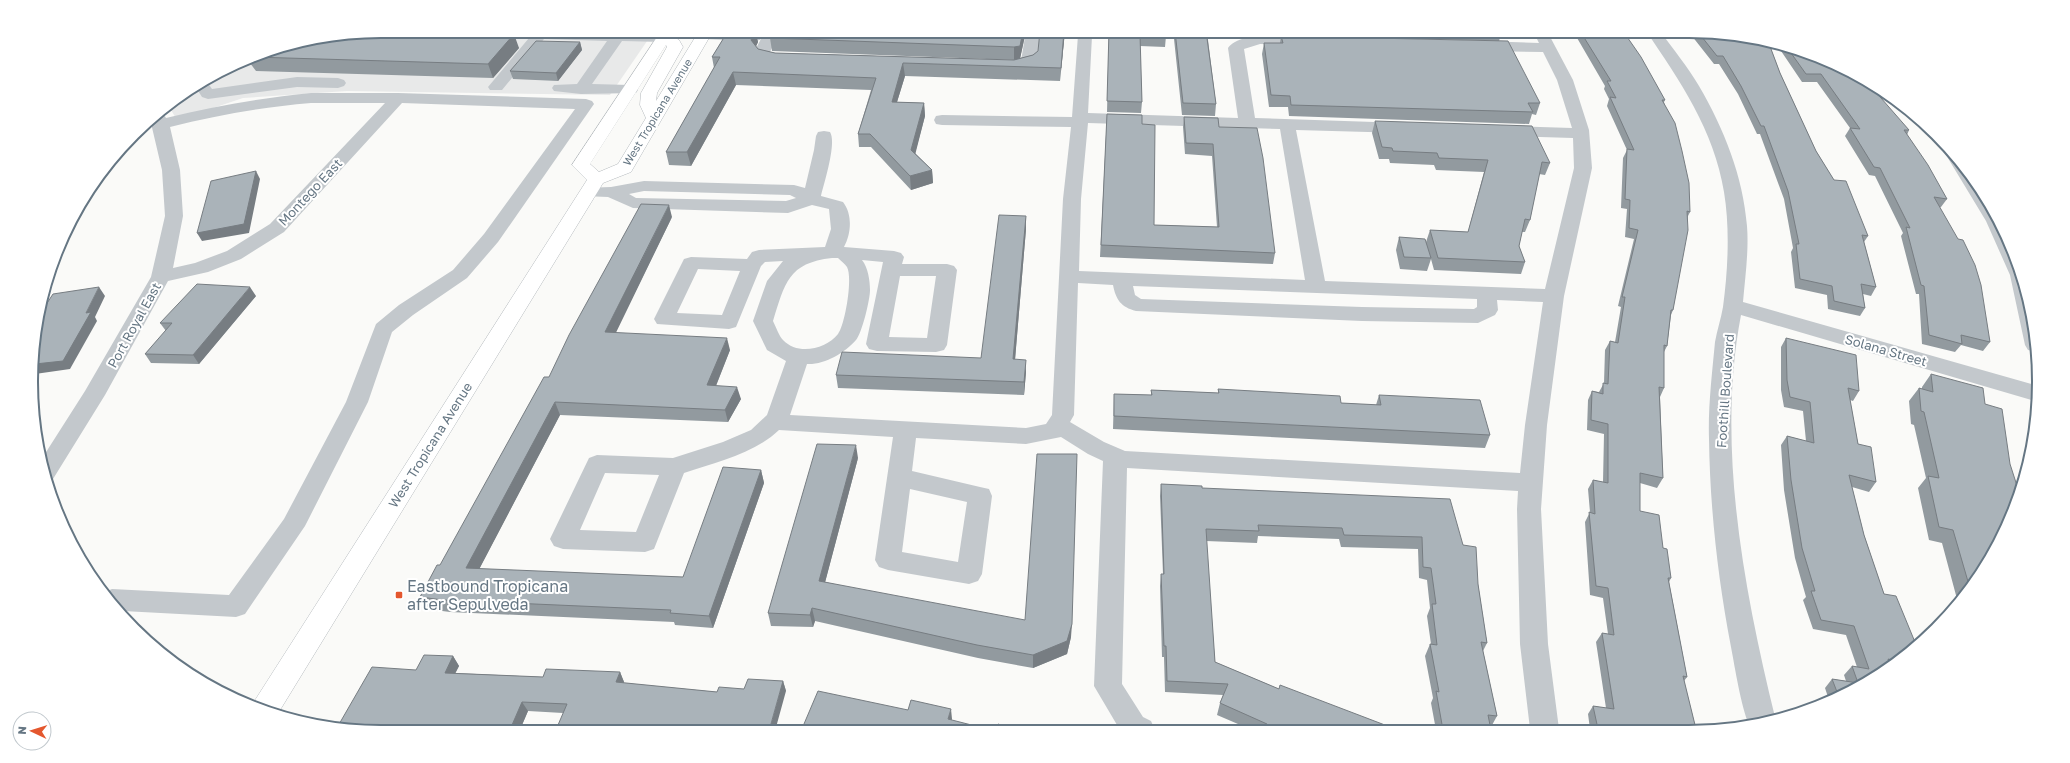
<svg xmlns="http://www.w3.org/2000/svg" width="2070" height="763" font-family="'Golos Text',sans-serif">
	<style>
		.built { fill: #e8e9e9 }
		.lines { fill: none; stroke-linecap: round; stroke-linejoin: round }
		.major-casing { stroke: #b5babe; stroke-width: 1 }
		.minor { fill: #c3c8cc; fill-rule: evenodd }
		.major { fill: #fff; fill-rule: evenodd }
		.wall { fill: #929a9f }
		.shaded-wall { fill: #777d82 }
		.building { fill: #aab3b9; stroke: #777d82 }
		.poi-dot { fill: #e4572e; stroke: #fff; stroke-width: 1.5 }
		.labels { text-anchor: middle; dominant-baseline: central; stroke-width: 4; stroke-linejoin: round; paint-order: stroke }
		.far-street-label { font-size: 11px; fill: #657683; stroke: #fff }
		.street-label { font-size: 13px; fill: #657683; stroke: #fff }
		.near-poi-label { font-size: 16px; fill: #657683; stroke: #fff; text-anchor: start }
		.rim { fill: none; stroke: #657683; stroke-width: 2 }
	</style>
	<rect width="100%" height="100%" fill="#fafaf8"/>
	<path class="built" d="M381 31H654L610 95 347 91 243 98 177 120 168 105 206 78 269 50Z"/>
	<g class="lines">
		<g class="major-casing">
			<path id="major" d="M661 31H675L672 36 679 40 683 47 657 93 656 101 699 31H713L631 172 603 183 277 715 252 705 587 180 572 165ZM666 45 667 47 641 93 640 105 646 118 618 164 599 172 590 164Z"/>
		</g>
		<path class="minor" d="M442 31H585L664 34 669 35 671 38 669 41 664 42 622 41 592 84 630 85 636 87 638 90 636 93 581 94 554 91 552 88 554 85 577 84 607 41 544 39 502 90H490L488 87 529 38 449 35 444 34Z
			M701 31 755 33 760 34 762 37 766 31H780L770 52 792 56 795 59 792 62 787 64 761 60 754 52 762 37 760 40 755 41 703 39 698 38 696 35Z
			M1026 31 1041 32C1036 59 1038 78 1003 69L1000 66 1003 63 1021 61Z
			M1081 31H1097L1092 36 1088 113 1238 118 1228 48C1241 30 1297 33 1316 38L1318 41 1316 44 1311 45 1260 44 1244 49 1255 118 1404 123 1410 124 1412 128 1410 132 1404 133 1296 130 1325 281 1545 289 1574 168 1573 138 1504 136 1498 135 1496 131 1498 127 1504 126 1572 128 1557 80 1543 52 1481 51 1476 49 1473 46 1476 43 1481 41 1539 43 1533 31H1547L1573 80 1589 130 1592 168 1564 296 1547 425 1541 509 1548 644 1559 729H1530L1520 644 1517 509 1518 491 1127 468 1122 684 1143 717 1151 721 1155 730H1120L1094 686 1103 461 1088 454 1061 437 1026 444 916 438 912 471 980 487 989 489 992 496 982 574 978 581 969 584 888 570 879 567 875 560 893 437 779 430C754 454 716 462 684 473L654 549 645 552 563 549 554 546 550 539 589 458 597 455 673 458 723 442 751 430 767 415 786 361 767 350 753 321 767 281 783 261 765 262 761 266 736 327 729 329 657 324 654 319 684 259 691 257 747 259 752 252 759 250 825 247 831 229 829 209 812 205 788 213 633 208 608 197 583 196 580 192 583 188 611 187 644 181 794 185 805 188 814 150 816 136 818 132 824 131 830 132C837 143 824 183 821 196L843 202C853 215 851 234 844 247L894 251 901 253 904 257 902 264H947L954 266 957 270 947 345 944 350 936 352 877 351 869 349 866 344 883 262 862 260C868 267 870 281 870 290 870 300 862 333 856 340 845 353 824 365 807 364L790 415 1026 428 1046 424 1052 415 1063 199 1071 127 942 125 936 124 934 120 936 116 942 115 1072 117 1078 35ZM1088 123 1280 129 1305 280 1079 271 1081 199ZM644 191 790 195 796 198 786 201 636 198 629 194ZM832 258H838C841 261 845 264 847 267 853 278 845 325 838 334 826 349 798 356 783 340 779 336 776 327 773 321 785 283 788 263 832 258ZM698 269 740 271 722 315 677 313ZM900 276H936L927 338 889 337ZM1078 283 1113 285C1116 300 1121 307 1136 311L1362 321 1478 323 1495 315 1498 310 1497 300 1543 302 1525 425 1520 473 1125 451 1104 442 1070 422 1074 415ZM1133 286 1477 299V307L1474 309 1362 307 1141 299 1135 295ZM605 473 659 475 636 532 580 530ZM910 489 967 502 958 562 902 552Z
			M1646 31H1660C1673 49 1688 67 1699 86 1724 129 1743 176 1747 226 1749 251 1745 278 1743 302L2038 386V402L1741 315C1716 445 1744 590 1775 717L1749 725C1741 706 1735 668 1731 647 1718 579 1710 509 1709 439 1708 407 1712 374 1715 342 1717 330 1721 319 1723 307 1728 270 1730 228 1724 192 1714 130 1680 81 1646 31Z
			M297 77 338 78 344 80 346 83 344 86 338 88 297 87 208 99 202 97 195 86 205 79 212 89Z
			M311 93H398L586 99 592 101 594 104 498 242 467 278 413 315 392 332 368 402 305 526 245 614 236 617 123 611 105 592 112 589 229 595 284 519 346 402 376 324 399 305 453 270 484 234 575 109 402 103 284 232 241 259 208 272 168 281 105 395 53 479 47 481 41 460 85 391 151 277 165 216 162 170 150 119 161 110 166 118C214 106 262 98 311 93ZM311 103H385L270 224 227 251 195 263 173 268 183 216 180 170 170 127C217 115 263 107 311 103Z
			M1946 146 1952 151C1965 169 1982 188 1993 208 2016 251 2035 302 2037 352L2028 350 2025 345 2010 275 1986 221 1943 150Z"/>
		<use href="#major" class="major"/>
	</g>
	<path class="wall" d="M382 31H505L506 34 519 48 493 78 256 71 247 59 269 50Z
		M728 31H755L758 42 756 46 758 49 775 53 1014 60 772 51 770 38 1026 31 1020 58 1033 55 1065 31 1060 81 905 76 897 102 924 103 925 116 915 153 932 170 933 183 911 190 871 147H859L858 134 871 90 736 85 691 166 669 165 666 152 714 68 712 57Z
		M1109 31 1166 36 1165 47 1140 46 1142 102 1141 113 1107 112Z
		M1175 31H1234L1233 33 1207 32 1216 104 1215 116 1182 115 1174 39Z
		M1276 31H1502L1499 41 1339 37 1540 103 1536 115 1532 114 1529 124 1289 116 1288 107H1269L1262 54 1264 43H1280L1281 36H1277Z
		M1573 31H1623L1665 100 1664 102 1690 212 1688 216 1673 310 1671 315 1667 346 1664 352V388L1660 397 1663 478 1657 488 1640 483V511L1663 548 1671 578 1669 582 1687 677 1684 681 1696 729H1590L1588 714 1593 706 1606 708 1596 642 1602 633 1608 634 1603 598 1590 595 1585 522 1590 512 1588 489 1593 480 1603 482 1604 434 1587 430 1588 400 1592 391 1599 392 1604 383 1605 350 1610 341 1615 342 1621 307 1618 306 1634 239 1625 237 1627 209 1621 208 1623 158 1627 150 1607 106 1609 99 1604 89 1605 86Z
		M1688 31 1768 41 1780 73 1816 151 1868 236 1864 242 1876 287 1871 296 1863 294 1865 308 1860 316 1828 309 1827 295 1795 288 1791 252 1793 248 1784 199 1760 134H1757L1738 94 1719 64H1714Z
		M580 42 582 50 558 81 513 79 510 71Z
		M1775 42 1779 43 1844 67 1909 130 1907 135 1947 199 1941 207H1940L1990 342 1983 351 1961 345 1955 352 1922 344 1919 294H1916L1901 236 1903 233 1875 176 1869 175 1845 136 1850 128 1817 82H1802Z
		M1107 114 1142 124 1154 225 1217 227 1212 156 1185 154 1183 127 1184 117 1219 127 1275 253 1273 264 1100 257Z
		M1375 121 1550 163 1545 175 1539 174 1530 220 1525 232H1522L1519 246 1525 262 1521 274 1434 270 1431 259 1427 271 1400 269 1396 250 1399 237 1426 242 1430 230 1468 232 1484 172 1436 170 1434 165 1390 163 1389 159H1379L1372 133Z
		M1026 216V229L1015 359 1026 372 1024 395 838 388 836 375 981 358Z
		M672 217 615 333 730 350 716 386 741 399 728 422 560 415 479 569 683 577 761 470 764 483 713 628 675 625 674 622 450 612 427 609 420 597Z
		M256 296 199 364 151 363 145 354 166 331 160 323Z
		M1786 338 1859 391 1853 401 1850 400 1858 444 1876 482 1869 492 1852 487 1864 535 1884 594 1917 647 1843 696 1829 700 1825 688 1832 679 1846 681 1844 675 1852 666 1857 667 1846 635 1813 629 1803 600 1806 597 1795 558 1784 490 1781 445 1787 436 1806 441 1803 411 1784 407 1781 390V347Z
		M1931 374 1992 557 1957 599 1942 543 1929 540 1918 488 1926 478 1914 425 1911 424 1909 401 1919 388 1922 389V387Z
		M1218 389 1341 403 1376 405 1379 395 1490 435 1485 448 1113 429 1114 394 1151 395V390L1218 393Z
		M858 458 825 582 1071 637 1067 654 1033 668 978 658 815 621 813 627 771 626 768 613Z
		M1161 484 1202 488 1463 545 1478 584 1487 643 1483 651 1497 716 1491 727V730H1436L1431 703 1433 698 1425 656 1430 644H1431L1427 616 1430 608 1427 580 1419 578 1418 549 1341 547 1339 539 1258 536 1257 543 1206 541 1215 662 1279 689 1398 730H1252L1217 715 1220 703 1223 695 1165 692 1164 657H1162L1160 586 1161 574H1163L1160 496Z
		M453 656 459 666 455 673 543 677 620 672 624 682V683L717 692 744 689 783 681 786 691 563 713 528 711 519 732H382L338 726 416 670Z"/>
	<path class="shaded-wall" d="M502 31H505L508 41 514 34 519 48 493 78 488 64 500 33Z
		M755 31 758 42 753 53 751 40Z
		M1023 31H1026L1020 59 1014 60V47Z
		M1064 31H1065L1060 81 1061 68Z
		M580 42 582 50 558 81 556 73Z
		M903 63 905 76 893 115 892 102Z
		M733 72 736 85 691 166 687 152Z
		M924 103 925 116 913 163 911 150Z
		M932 170 933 183 911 190 910 176Z
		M256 171 260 179 249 233 202 241 197 233Z
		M669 205 672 217 610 345 605 332Z
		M1026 216V229L1014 372 1013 359Z
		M99 287 105 296 95 317 97 321 70 369 35 374V364L86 313Z
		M250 287 256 296 199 364 193 355Z
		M727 338 730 350 711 398 707 385Z
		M1026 360V372L1024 395V382Z
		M737 387 741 399 728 422 725 410Z
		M555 402 560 415 473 581 466 568Z
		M856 445 858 458 822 594 819 581Z
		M761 470 764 483 713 628 709 616Z
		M812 608 815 621 813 627 810 615Z
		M1072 624 1071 637 1067 654 1033 668V655Z
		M453 656 459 666 451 682 445 673Z
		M620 672 624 682 620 692 616 682Z
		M783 681 786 691 775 731H769Z
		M522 702 528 711 519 732H509Z
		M951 709 952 719 949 729 948 719Z"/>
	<path class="building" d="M382 31H502L500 33 514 34 488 64 253 57 269 50Z
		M728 31H755L751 40 758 49 775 53 1014 60 1033 55 1038 51 1040 31H1064L1061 68 903 63 892 102 924 103 911 150 932 170 910 176 870 134H858L876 78 733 72 687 152H666L720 57H712Z
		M773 31H1023L1020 46 1014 47 770 38Z
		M1109 31H1166V36L1140 35 1142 102 1107 101Z
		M1175 31H1206L1216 104 1183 103Z
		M1580 31H1623L1641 57 1665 100H1662L1675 123 1682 151 1689 183 1690 212 1687 211 1688 230 1673 310H1671L1667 346 1664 345V388L1659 387 1663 478 1640 473V511L1659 515 1663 548 1667 549 1671 578H1668L1687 677 1683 676 1696 729H1598L1593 706 1614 709 1602 633 1614 635 1608 588 1596 586 1589 512 1595 514 1593 480 1608 483V424L1591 420 1592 391 1603 394V383L1608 384 1610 341 1618 343 1625 297H1622L1638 230 1629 228 1630 200 1625 199 1627 149 1634 150 1610 97 1616 98 1607 81H1611Z
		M1698 32 1768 41 1780 73 1816 151 1834 180 1846 181 1868 236 1862 235 1876 287 1861 284 1865 308 1834 301 1832 286 1800 279 1796 244H1799L1788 191 1764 126H1761L1741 86 1723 56H1717Z
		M1281 36 1508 41 1540 103H1528L1533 112 1291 105 1290 96 1271 95 1264 43H1283Z
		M536 41 580 42 556 73 510 71Z
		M1786 46 1844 67 1867 82 1909 130H1904L1928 165 1947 199 1934 197 1958 239 1963 240 1975 265 1981 285 1990 342 1961 335 1962 344 1929 335 1924 286 1921 285 1906 227 1910 228 1880 168 1874 167 1850 128 1860 129 1821 74H1806Z
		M1107 114 1142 115V124L1155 125 1154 225 1219 227 1213 144 1186 143 1184 117 1218 118 1219 127 1257 128 1263 158 1275 253 1101 245Z
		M1375 121 1532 126 1550 163 1542 162 1530 220 1525 219 1519 246 1525 262 1438 258 1430 230 1468 232 1488 160 1439 158 1437 153 1393 151 1392 148 1382 147Z
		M256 171 244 224 197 233 211 181Z
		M641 204 669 205 605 332 727 338 707 385 737 387 725 410 555 402 466 568 683 577 723 467 761 470 709 616 670 613 671 610 443 600 420 597 437 565H440L544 377H549L569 335Z
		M999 215 1026 216 1013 359 1026 360 1024 382 836 375 842 352 981 358Z
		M1399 237 1425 239 1431 258 1404 257Z
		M197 284 250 287 193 355 145 354 172 323H160Z
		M99 287 86 313 91 312 63 361 35 364 34 336 38 317 53 294Z
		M1786 338 1856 355 1859 391 1848 388 1858 444 1871 447 1876 482 1849 475 1864 535 1884 594 1896 596 1917 647 1896 661 1888 659 1890 665 1843 696 1839 697 1832 679 1858 683 1852 666 1869 669 1854 626 1821 620 1811 591H1815L1802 548 1791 480 1787 436 1814 443 1810 402 1790 397 1787 380Z
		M1931 374 1983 388 1985 404 2002 409 2010 464 2019 492 1992 557 1969 585 1953 530 1939 527 1928 476 1939 478 1924 412 1921 411 1919 388 1933 392Z
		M1218 389 1340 396 1341 403 1381 405 1379 395 1480 400 1490 435 1114 416V394L1152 395 1151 390 1219 393Z
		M817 444 856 445 819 581 1025 620 1037 454H1077L1072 624 1067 641 1033 655 977 645 812 608 810 615 768 613Z
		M1161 484 1202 486V488L1450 499 1463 545 1476 547 1478 584 1487 643 1481 642 1497 716 1488 715 1491 730H1443L1436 691 1439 692 1430 644 1437 645 1432 604H1436L1431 568 1423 567 1422 537 1344 535 1342 528 1258 525 1259 531 1206 529 1215 662 1279 689 1280 685 1398 730H1265L1267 724 1220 703 1228 684 1167 681 1166 646H1164L1161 574H1164Z
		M424 655 453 656 445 673 543 677 546 669 620 672 616 682 717 692 719 687 744 689 748 679 783 681 769 731 555 732 567 704 522 702 509 732H417L353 728 338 726 372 667 416 670Z
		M818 691 908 710 911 700 951 709 948 719 995 731H801Z
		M998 724 1020 731H996Z"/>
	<rect class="poi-dot" x="395" y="591" width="8" height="8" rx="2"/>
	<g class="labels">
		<g class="far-street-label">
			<text transform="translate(657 112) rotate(-59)">West Tropicana Avenue</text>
		</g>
		<g class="street-label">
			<text transform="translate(310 192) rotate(-47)">Montego East</text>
			<text transform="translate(134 325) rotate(-61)">Port Royal East</text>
			<text transform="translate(1886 350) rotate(16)">Solana Street</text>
			<text transform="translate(1725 391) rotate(-86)">Foothill Boulevard</text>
			<text transform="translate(430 445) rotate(-58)">West Tropicana Avenue</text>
		</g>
		<g class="near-poi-label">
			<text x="407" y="586">Eastbound Tropicana<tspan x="407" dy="18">after Sepulveda</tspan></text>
		</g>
	</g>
	<path d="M0 0H2070V763H0ZM381 38H1689A343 343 0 0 1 2032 381V382A343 343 0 0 1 1689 725H381A343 343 0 0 1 38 382V381A343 343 0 0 1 381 38Z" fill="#fff" fill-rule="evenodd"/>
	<path class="rim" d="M381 38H1689A343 343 0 0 1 2032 381V382A343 343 0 0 1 1689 725H381A343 343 0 0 1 38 382V381A343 343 0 0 1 381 38Z"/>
	<g transform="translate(32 731) rotate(274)"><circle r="19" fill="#ffffff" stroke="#c1c8cd"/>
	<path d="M0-3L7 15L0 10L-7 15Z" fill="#e4572e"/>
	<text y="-6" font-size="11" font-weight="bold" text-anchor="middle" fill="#657683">N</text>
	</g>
</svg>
